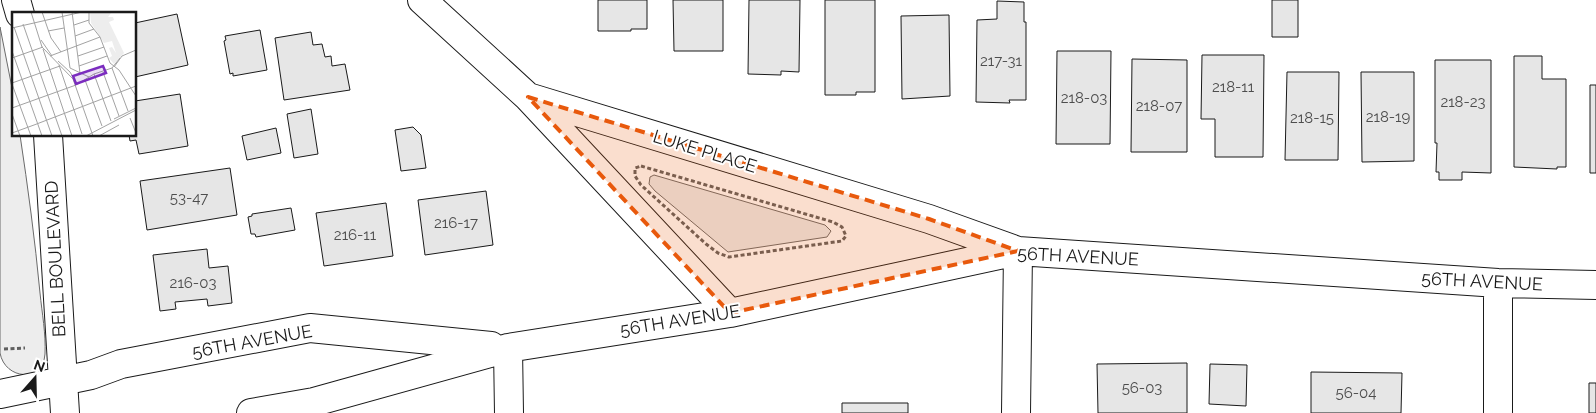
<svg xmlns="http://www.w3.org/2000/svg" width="1596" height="413" font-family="Raleway,sans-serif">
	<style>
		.green { fill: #ededed; stroke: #6a6a6a }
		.building { fill: #e6e6e6; stroke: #1a1a1a }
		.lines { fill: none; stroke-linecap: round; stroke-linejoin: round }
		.minor-casing { stroke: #1a1a1a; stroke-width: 30 }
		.path { stroke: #5f5f5f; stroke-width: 3; stroke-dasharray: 4 2.5; stroke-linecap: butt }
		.minor { stroke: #fff; stroke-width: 28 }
		.marked { fill: #e8590c; fill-opacity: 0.2; stroke: #e8590c; stroke-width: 4; stroke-dasharray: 10 6; stroke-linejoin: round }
		.labels { text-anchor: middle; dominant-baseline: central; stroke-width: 4; stroke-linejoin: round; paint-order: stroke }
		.number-label { font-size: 15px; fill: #4d4d4d }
		.street-label { font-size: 18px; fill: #1a1a1a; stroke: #fff }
		.inset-road { fill: none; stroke: #a3a3a3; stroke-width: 1 }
		.view { fill: #7b2cbf; fill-opacity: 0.15; stroke: #7b2cbf; stroke-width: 2.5 }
		.inset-edge { fill: none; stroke: #1a1a1a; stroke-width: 2.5 }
	</style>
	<rect width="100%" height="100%" fill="#fff"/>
	<path class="green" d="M0 27 14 98V135H20C28 188 35 240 40 293 42 313 46 334 45 354 43 383 5 380 0 353Z
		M654 175 825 225 831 231 827 237 728 252 655 191 649 184 650 177Z"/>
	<path class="building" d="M598 0H647V29H631V31H598Z
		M673 0H723V51H674Z
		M749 0H800L799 72 781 71V75L748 74Z
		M825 0H875V92H856V95H825Z
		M1272 0H1298V37H1272Z
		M997 1 1024 2V22H1026V100H1009L1010 103 976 102 977 20 997 19Z
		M177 14 188 65 135 77V23Z
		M949 15 950 96 902 99 901 16Z
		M260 30 267 70 233 76V73L230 74 224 41 226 40 225 36Z
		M311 32 313 45 322 44 325 57 331 56 332 66 345 64 350 90 284 100 275 38Z
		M1057 51H1111L1110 144H1056Z
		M1202 55H1264L1263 157H1215V119H1201Z
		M1514 56H1542V79H1566V167H1557V169L1514 167Z
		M1132 59 1187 60V152H1131Z
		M1435 60H1491V173L1462 172V180H1439V172H1436L1437 143H1435Z
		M1287 72H1339L1338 160H1285Z
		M1361 72H1414V161L1362 162Z
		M1590 85H1596V173H1590Z
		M180 94 188 146 139 154 136 140 130 141 129 135H135V101Z
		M311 109 318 154 294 158 287 114Z
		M413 127 421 135 426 168 401 171 395 130Z
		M276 128 281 153 247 160 242 136Z
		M230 168 237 215 147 230 140 181Z
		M486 191 493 245 425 255 418 200Z
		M386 203 393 256 324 266 316 213Z
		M291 208 295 230 256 237 255 234H251L248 217 252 216V214Z
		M207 249 209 268 228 266 232 303 208 306 207 299 175 302 176 309 160 311 153 255Z
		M1187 363V413H1098L1097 364Z
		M1210 364 1247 365 1246 406 1209 404Z
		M1311 372 1402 373 1401 413H1311Z
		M1589 383H1596V413H1589Z
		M842 403H908V413H842Z"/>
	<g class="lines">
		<g class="minor-casing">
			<path id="minor" d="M16 0 20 14
				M422 0 528 97 730 313
				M528 97 929 219 1018 251
				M48 135 65 413
				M508 348 509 413
				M0 394 91 375 121 364 310 328 491 346
				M251 413 314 402 508 348 730 313 1018 251 1498 283 1596 285
				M1016 413 1018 251
				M1498 413V283"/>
		</g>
		<path class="path" d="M641 166 833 222 842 227 846 236 842 241 729 257 718 253 706 244 641 185 635 176V168Z
			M4 349 25 348"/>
		<use href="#minor" class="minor"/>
	</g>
	<path class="marked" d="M528 97 929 219 1018 251 730 313Z"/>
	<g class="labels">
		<g class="number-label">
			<text x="1001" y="61">217-31</text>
			<text x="1233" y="87">218-11</text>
			<text x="1084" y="98">218-03</text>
			<text x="1463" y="102">218-23</text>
			<text x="1159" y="106">218-07</text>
			<text x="1388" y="117">218-19</text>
			<text x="1312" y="118">218-15</text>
			<text x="189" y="198">53-47</text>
			<text x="456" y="223">216-17</text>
			<text x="355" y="235">216-11</text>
			<text x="193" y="283">216-03</text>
			<text x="1142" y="388">56-03</text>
			<text x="1356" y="393">56-04</text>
		</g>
		<g class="street-label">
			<text transform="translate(705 151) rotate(17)">LUKE PLACE</text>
			<text transform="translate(1078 256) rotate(3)">56TH AVENUE</text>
			<text transform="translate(55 259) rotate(-93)">BELL BOULEVARD</text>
			<text transform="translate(1482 281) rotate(3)">56TH AVENUE</text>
			<text transform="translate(680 320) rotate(-9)">56TH AVENUE</text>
			<text transform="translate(252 341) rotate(-10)">56TH AVENUE</text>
		</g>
	</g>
	<g transform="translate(12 12)">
		<rect width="124" height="124" fill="#fff"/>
		<path d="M78 0 99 1 96 5H101L102 8 97 10 112 41 102 52 97 46 100 44 97 36 100 35 104 41 100 29 92 31 79 11Z" fill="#ededed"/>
		<path class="inset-road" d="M19 0 30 35 61 67 81 124M30 0 39 26 49 40M50 0 58 56 77 65M60 0 68 61M77 0V11L88 25 98 51 107 58 124 84M11 12 50 124M62 13 77 8M2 15 40 124M0 16 70 0M36 19 52 16M63 24 82 17M29 28 40 44M31 37 60 124M0 39 30 124M38 44 88 25M66 44 92 35M0 46 31 35M46 49 58 60 66 73M47 53 70 122M67 54 95 44M102 55 110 44 124 38M100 56 116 99M91 60 107 104M82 62 99 109M73 68 90 114M0 71 48 54M0 72 19 124M0 96 64 73 82 62 100 56 108 46M0 102 8 124M118 106 124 121M102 107 124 96M22 113 124 74M0 121 22 113M74 124 124 98M87 124 107 113"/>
		<path class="view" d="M91 54 94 61 64 72 61 64Z"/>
		<rect width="124" height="124" class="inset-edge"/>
	</g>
	<g transform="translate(35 378) rotate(20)" stroke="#ffffff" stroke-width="4" paint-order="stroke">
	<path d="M0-4L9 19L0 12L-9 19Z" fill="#1a1a1a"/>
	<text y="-8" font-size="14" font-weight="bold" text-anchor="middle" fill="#1a1a1a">N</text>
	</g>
</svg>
